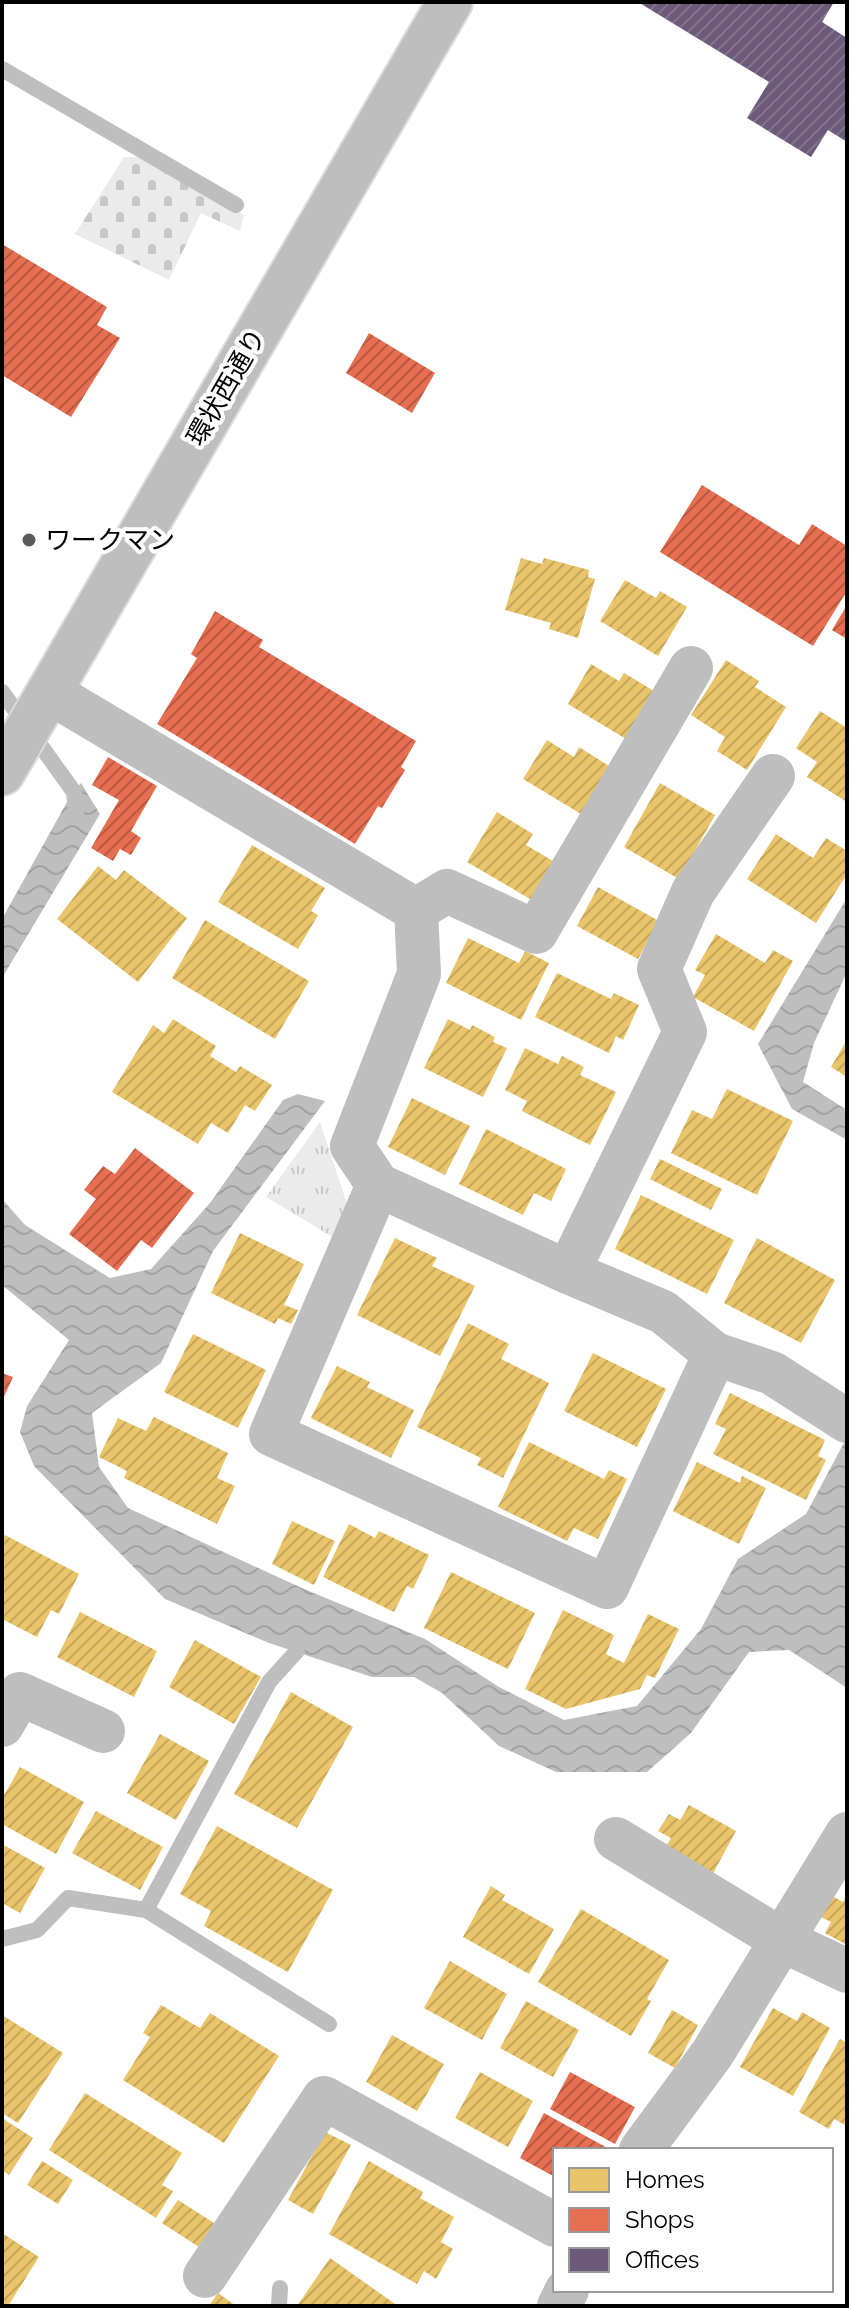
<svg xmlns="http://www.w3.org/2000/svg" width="849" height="2308" font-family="Raleway,'Noto Sans JP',sans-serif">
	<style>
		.grass { fill: url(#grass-tufts) }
		.cemetery { fill: url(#cemetery-stones) }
		.water { fill: url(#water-waves) }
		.homes { fill: url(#homes-hatch) }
		.shops { fill: url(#shops-hatch) }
		.offices { fill: url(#offices-hatch) }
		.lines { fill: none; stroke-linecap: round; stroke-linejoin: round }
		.stream { stroke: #bebebe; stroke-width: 16 }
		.highway-casing { stroke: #dbdbdb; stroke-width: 48 }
		.minor { stroke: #bebebe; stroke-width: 44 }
		.highway { stroke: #bebebe; stroke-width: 44 }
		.poi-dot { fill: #595959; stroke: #fff; stroke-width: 3 }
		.labels { text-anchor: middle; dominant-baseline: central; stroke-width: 8; stroke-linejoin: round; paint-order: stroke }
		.street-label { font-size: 26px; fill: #000; stroke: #fff }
		.poi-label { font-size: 26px; fill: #000; stroke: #fff; text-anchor: start }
	</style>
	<defs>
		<pattern id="grass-tufts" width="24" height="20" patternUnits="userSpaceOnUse" patternTransform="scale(2)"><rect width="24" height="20" fill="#ebebeb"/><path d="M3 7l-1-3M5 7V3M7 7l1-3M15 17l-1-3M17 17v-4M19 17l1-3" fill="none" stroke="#c8c8c8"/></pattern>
		<pattern id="cemetery-stones" width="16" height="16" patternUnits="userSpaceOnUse" patternTransform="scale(2)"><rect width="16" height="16" fill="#ebebeb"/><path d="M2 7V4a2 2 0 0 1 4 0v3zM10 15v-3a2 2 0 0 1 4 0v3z" fill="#c8c8c8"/></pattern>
		<pattern id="water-waves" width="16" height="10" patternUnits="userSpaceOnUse" patternTransform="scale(2)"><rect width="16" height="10" fill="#bebebe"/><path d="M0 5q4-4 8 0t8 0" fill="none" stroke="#a2a2a2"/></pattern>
		<pattern id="homes-hatch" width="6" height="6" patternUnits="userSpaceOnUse" patternTransform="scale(2)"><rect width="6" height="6" fill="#e9c46a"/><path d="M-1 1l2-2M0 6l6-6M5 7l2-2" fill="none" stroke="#c6a75a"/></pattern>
		<pattern id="shops-hatch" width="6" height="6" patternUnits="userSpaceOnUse" patternTransform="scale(2)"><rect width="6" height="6" fill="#e76f51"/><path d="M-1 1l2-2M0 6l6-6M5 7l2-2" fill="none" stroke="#b95941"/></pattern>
		<pattern id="offices-hatch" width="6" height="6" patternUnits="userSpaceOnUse" patternTransform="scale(2)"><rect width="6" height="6" fill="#6d597a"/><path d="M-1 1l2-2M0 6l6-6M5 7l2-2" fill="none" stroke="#82748b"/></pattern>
	</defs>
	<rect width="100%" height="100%" fill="#fff"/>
	<path class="grass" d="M320 1122 349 1210 339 1241 266 1197Z"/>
	<path class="cemetery" d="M124 157H141L244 215 240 231 201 213 169 280 75 234Z"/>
	<path class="water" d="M81 783 100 814 2 978V919L67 802Z
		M847 898V972L814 1043 803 1082 847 1110V1140L792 1109 758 1044Z
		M298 1094 325 1101 213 1251 161 1363 92 1413 99 1467 128 1508 304 1589 425 1639 499 1687 564 1720 637 1706 701 1629 738 1559 806 1514 847 1437V1688L789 1650 749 1652 691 1733 647 1772H556L499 1746 442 1693 414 1677H372L269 1643 165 1599 34 1466 20 1432 27 1406 69 1340 2 1285V1199L25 1225 110 1278 151 1269 210 1203 283 1100Z"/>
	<path class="homes" d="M521 558 542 564 544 558 589 570 588 577 595 579 578 638 549 629 551 623 505 610Z
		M625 580 656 598 660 591 687 607 658 656 600 621Z
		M726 660 759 681 755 687 786 707 747 770 717 751 725 737 691 715Z
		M591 664 619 681 624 673 654 691 626 739 568 704Z
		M820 711 847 728V802L807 777 817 762 796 748Z
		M547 740 574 757 579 747 609 766 581 814 523 779Z
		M660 783 715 815 679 879 624 847Z
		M497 812 533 834 526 845 553 861 530 899 467 862Z
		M776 834 813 858 826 838 847 851V874L816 923 747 879Z
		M252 845 325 888 311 911 318 915 298 949 218 902Z
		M98 866 116 880 124 870 187 918 138 982 57 919Z
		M598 887 659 921 638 959 577 926Z
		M205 920 309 981 275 1039 172 978Z
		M716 934 765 963 773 950 793 961 754 1031 693 997 705 975 695 970Z
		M468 938 519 963 525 951 549 963 521 1020 446 983Z
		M557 973 611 999 614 993 639 1005 623 1040 616 1036 609 1053 535 1017Z
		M173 1019 216 1046 210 1056 236 1072 240 1066 272 1085 255 1111 245 1105 228 1133 211 1123 198 1144 112 1092 153 1025 164 1033Z
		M448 1019 470 1030 472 1025 495 1037 493 1042 507 1048 483 1097 424 1068Z
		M847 1040V1077L831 1067Z
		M525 1048 558 1064 562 1056 584 1067 580 1075 616 1092 590 1145 522 1111 527 1101 505 1090Z
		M727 1089 793 1121 757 1195 671 1153 692 1110 712 1119Z
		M412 1098 470 1126 445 1175 388 1147Z
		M486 1129 566 1169 551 1201 534 1193 523 1215 459 1184Z
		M660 1159 722 1189 711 1210 650 1179Z
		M641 1195 734 1240 707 1294 615 1249Z
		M240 1233 304 1264 284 1305 298 1310 291 1324 278 1318 275 1324 211 1293Z
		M395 1238 437 1258 432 1266 475 1286 440 1356 357 1315Z
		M757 1238 835 1280 801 1343 724 1303Z
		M468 1323 509 1344 501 1359 549 1383 503 1478 477 1465 481 1458 417 1427Z
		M193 1334 266 1370 238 1428 164 1392Z
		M593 1353 666 1389 637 1447 564 1411Z
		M337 1366 370 1382 367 1387 414 1410 391 1458 311 1418Z
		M730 1393 825 1440 818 1456 826 1460 806 1500 713 1454 726 1429 715 1424Z
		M154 1417 228 1453 217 1478 235 1486 217 1524 124 1478 127 1471 99 1457 118 1418 146 1431Z
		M529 1442 604 1479 609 1470 627 1479 598 1539 574 1528 567 1541 498 1507Z
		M697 1462 740 1483 742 1476 766 1488 739 1544 673 1511Z
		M292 1521 335 1541 314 1585 272 1564Z
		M349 1524 375 1538 379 1531 429 1555 413 1589 407 1586 394 1612 323 1577Z
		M5 1535 79 1574 59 1614 51 1610 37 1637 2 1619V1540Z
		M451 1572 535 1613 508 1669 424 1628Z
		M563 1610 614 1635 606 1654 624 1663 648 1614 679 1629 655 1678 647 1675 640 1689 566 1709 525 1689Z
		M80 1612 157 1651 134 1697 57 1657Z
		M195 1640 261 1677 234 1724 169 1687Z
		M291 1692 353 1727 297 1828 234 1794Z
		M160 1734 209 1761 176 1820 127 1793Z
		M20 1767 84 1802 56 1854 2 1824V1799Z
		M689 1805 736 1831 711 1877 664 1851 671 1838 658 1831 669 1814 680 1820Z
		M96 1811 163 1847 140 1890 72 1853Z
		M217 1826 333 1890 288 1972 204 1926 211 1911 180 1894Z
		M2 1844 45 1868 20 1913 2 1903Z
		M491 1886 505 1895 502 1900 554 1929 529 1974 463 1937Z
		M847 1894V1945L825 1933 831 1922 821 1917 832 1896 843 1902Z
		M581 1909 669 1960 647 1999 651 2001 631 2036 538 1982Z
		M450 1961 507 1994 482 2040 424 2008Z
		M526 2001 579 2030 553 2077 500 2048Z
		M161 2005 200 2028 210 2013 279 2056 224 2143 123 2080 150 2037 143 2033Z
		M773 2008 797 2021 802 2012 830 2028 793 2096 740 2067Z
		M672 2010 698 2025 675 2068 648 2053Z
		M2 2015 63 2053 18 2123 2 2113Z
		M392 2035 444 2064 417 2111 366 2082Z
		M840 2039 847 2043V2126L834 2119 829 2129 799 2112Z
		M480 2072 533 2101 508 2147 455 2118Z
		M85 2093 182 2153 162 2185 173 2191 156 2218 49 2150Z
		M2 2118 33 2138 9 2175 2 2170Z
		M325 2132 351 2145 313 2214 288 2200Z
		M42 2161 73 2180 58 2204 27 2185Z
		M369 2161 423 2192 420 2198 454 2217 441 2242 453 2249 436 2279 424 2271 417 2284 329 2234Z
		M178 2200 214 2223 199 2247 162 2223Z
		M2 2233 39 2257 8 2306 2 2302Z
		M330 2258 398 2306H297Z
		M218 2293 236 2306H209Z"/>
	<path class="shops" d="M2 244 107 307 97 325 120 338 71 417 2 375Z
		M369 333 435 373 412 413 346 373Z
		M702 485 799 545 812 524 847 546V591L813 646 660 552Z
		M847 605V639L832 630Z
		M215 611 263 640 259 647 416 741 401 767 405 770 382 808 378 806 355 844 157 724 197 658 191 654Z
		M108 757 157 786 131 831 141 838 131 855 120 849 113 861 91 848 119 800 92 785Z
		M135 1148 194 1193 152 1248 141 1240 117 1271 69 1234 96 1199 84 1190 103 1166 115 1174Z
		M2 1373 13 1377 2 1401Z
		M570 2072 635 2107 615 2144 550 2109Z
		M544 2113 611 2150H555V2177L520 2158Z"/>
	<path class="offices" d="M638 2H834L822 22 847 38V142L828 130 811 157 747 118 769 82Z"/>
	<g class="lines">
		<path class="stream" d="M2 69 236 205
			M2 692 74 792 76 813
			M146 1910 329 2024
			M2 1939 37 1930 68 1898 146 1910 269 1682 297 1651
			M279 2306 280 2288"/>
		<g class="highway-casing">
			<path id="highway" d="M2 773 450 2"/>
		</g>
		<path class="minor" d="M49 692 416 910 419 974 352 1146 378 1185 568 1272 663 1312 715 1354 772 1373 847 1421
			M416 910 447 891 536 932 691 668
			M378 1185 271 1434 607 1587 715 1354
			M568 1272 685 1032 659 969 693 892 773 776
			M2 1725 20 1694 103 1731
			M616 1839 782 1940 847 1971
			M641 2150 712 2054 847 1834
			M205 2276 324 2098 555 2225
			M559 2306 567 2290"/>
		<use href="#highway" class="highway"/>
	</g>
	<circle class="poi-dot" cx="29" cy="540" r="8"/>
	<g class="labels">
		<g class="street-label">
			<text transform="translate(226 387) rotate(-60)">環状西通り</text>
		</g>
		<g class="poi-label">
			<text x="45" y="540">ワークマン</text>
		</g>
	</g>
	<rect width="849" height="2308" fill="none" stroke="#000000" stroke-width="8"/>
	<rect x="553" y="2148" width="280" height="144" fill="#ffffff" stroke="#999999" stroke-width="2"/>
	<rect x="569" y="2168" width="40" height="24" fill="#e9c46a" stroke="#999999" stroke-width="2"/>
	<text x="625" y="2188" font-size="24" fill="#000000">Homes</text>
	<rect x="569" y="2208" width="40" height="24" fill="#e76f51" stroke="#999999" stroke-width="2"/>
	<text x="625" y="2228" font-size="24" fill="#000000">Shops</text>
	<rect x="569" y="2248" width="40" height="24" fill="#6d597a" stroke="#999999" stroke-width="2"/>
	<text x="625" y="2268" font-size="24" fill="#000000">Offices</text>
</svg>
